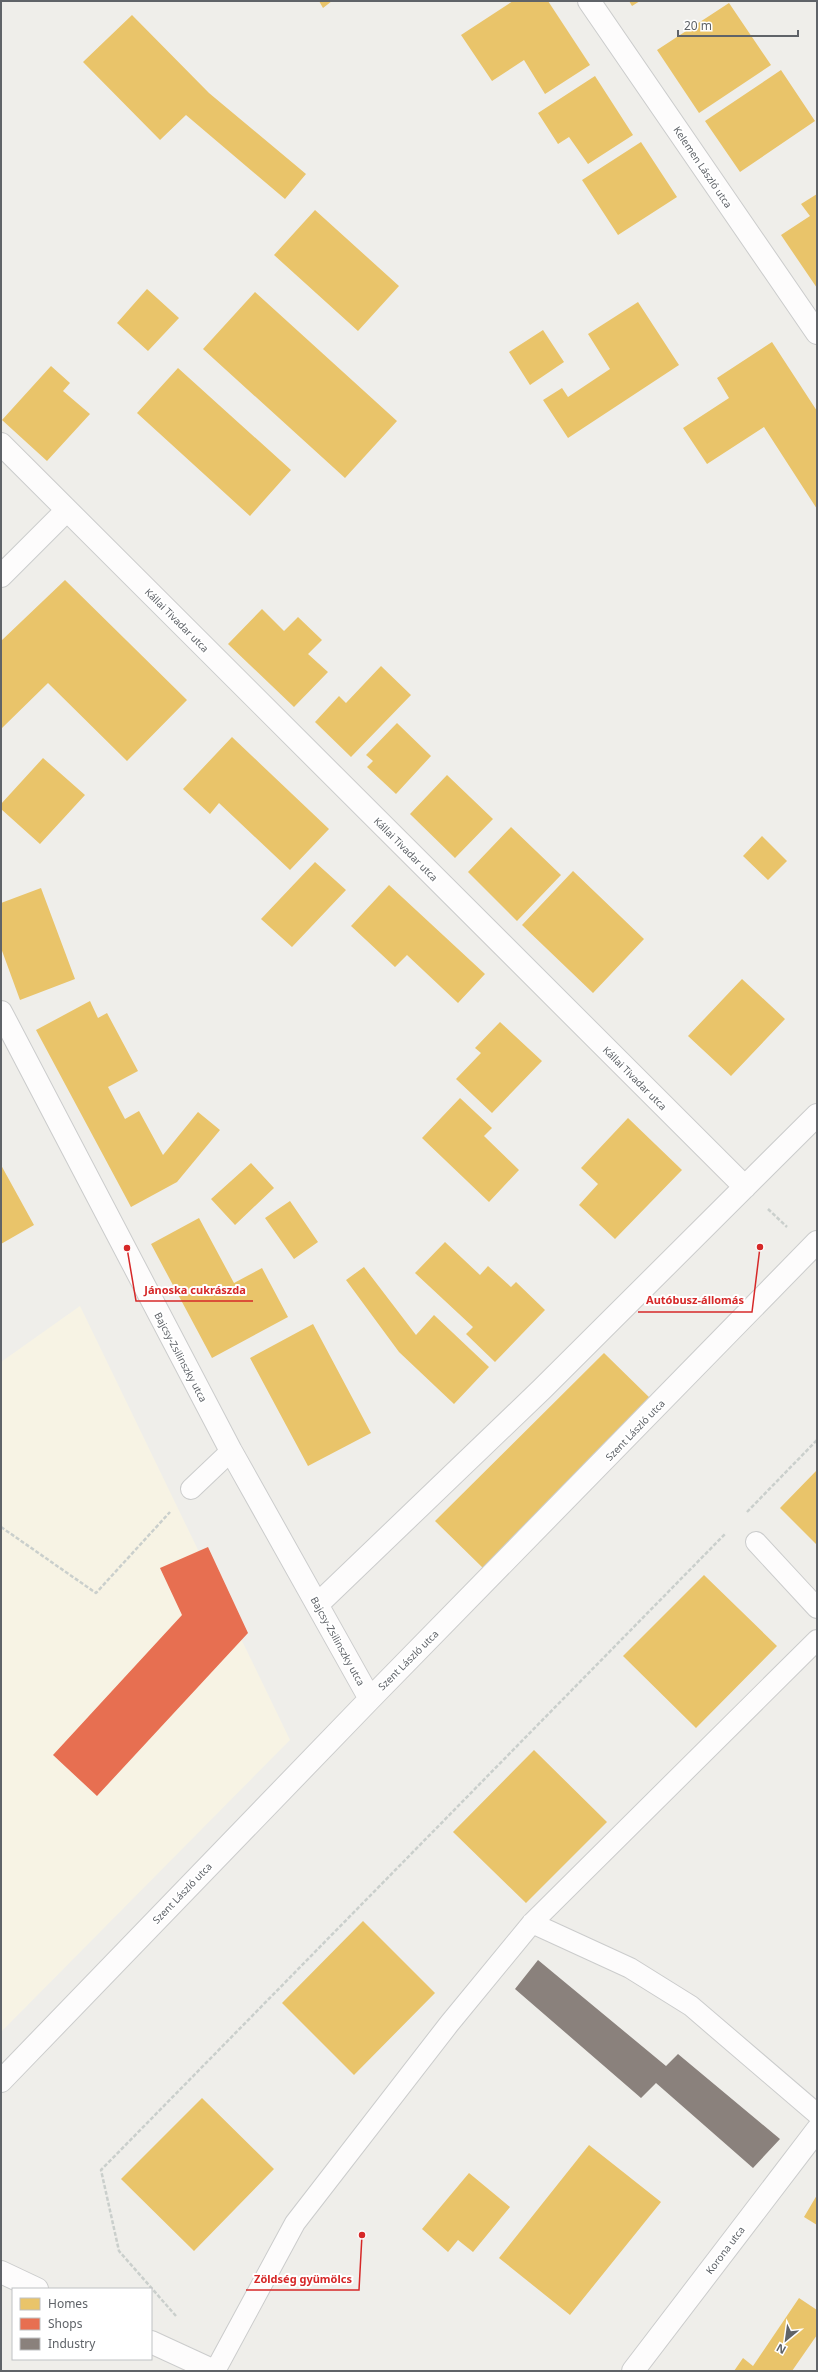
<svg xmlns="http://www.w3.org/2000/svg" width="818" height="2372" font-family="'Noto Sans',sans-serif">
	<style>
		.commercial { fill: #f7f3e4 }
		.homes { fill: #e9c46a }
		.shops { fill: #e76f51 }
		.industry { fill: #8a817c }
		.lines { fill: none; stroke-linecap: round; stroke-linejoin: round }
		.service-casing { stroke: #cbcccc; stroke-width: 22 }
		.minor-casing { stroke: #cbcccc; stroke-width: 24 }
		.path { stroke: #cacfcc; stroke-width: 2.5; stroke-dasharray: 4 2; stroke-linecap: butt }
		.service { stroke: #fdfcfc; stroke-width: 20 }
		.minor { stroke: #fdfcfc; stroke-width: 22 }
		.labels { text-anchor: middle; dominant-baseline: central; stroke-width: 4; stroke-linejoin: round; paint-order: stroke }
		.street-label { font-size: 10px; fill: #5f6368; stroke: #fff }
		.leader { fill: none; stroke: #d62828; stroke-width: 1.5 }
		.callout-dot { fill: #d62828; stroke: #fff; stroke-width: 1.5 }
		.callout-label { font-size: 11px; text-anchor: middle; font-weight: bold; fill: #d62828; stroke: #fff; stroke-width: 4; stroke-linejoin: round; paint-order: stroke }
	</style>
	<rect width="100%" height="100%" fill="#efeeea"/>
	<path class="commercial" d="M80 1306 290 1740 1 2032V1362Z"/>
	<path class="homes" d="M319 1H332L323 8Z
		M513 1H548L590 65 545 94 524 60 492 81 461 35Z
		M629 1H640L632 6Z
		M729 3 771 65 699 113 657 50Z
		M132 15 209 93 306 174 285 199 186 115 160 140 83 62Z
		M781 70 815 121 740 172 705 121Z
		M595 76 633 135 588 164 569 137 558 144 538 113Z
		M641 142 677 197 618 235 582 180Z
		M817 194V288L781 235 810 216 801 204Z
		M315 210 399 286 358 331 274 255Z
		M147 289 179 318 148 351 117 323Z
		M255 292 397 421 345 478 203 349Z
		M638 302 679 365 568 438 543 400 562 388 568 397 610 369 588 334Z
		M543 330 564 362 530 385 509 352Z
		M772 342 817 411V509L764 427 707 464 683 428 729 398 717 378Z
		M51 366 70 383 63 391 90 414 47 461 2 420Z
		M178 368 291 470 250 516 137 413Z
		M65 580 187 700 127 761 48 683 1 729V641Z
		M262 609 284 631 298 617 322 640 308 654 328 672 294 707 228 644Z
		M381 666 411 695 351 757 315 722 339 696 346 703Z
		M397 723 431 756 396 794 367 767 373 761 366 755Z
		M232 737 329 829 290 870 219 803 210 814 183 789Z
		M43 758 85 795 40 844 1 809V804Z
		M447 775 493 819 455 858 410 814Z
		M511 827 561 875 517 921 468 872Z
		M762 836 787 861 768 880 743 856Z
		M315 862 346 890 292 947 261 919Z
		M573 871 644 939 593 993 522 925Z
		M389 885 485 974 458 1003 407 955 395 967 351 926Z
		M41 888 75 979 20 1000 1 948V903Z
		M742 979 785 1019 731 1076 688 1036Z
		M90 1001 98 1018 107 1013 138 1071 108 1087 125 1119 139 1111 163 1155 198 1112 220 1130 177 1182 131 1207 36 1030Z
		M500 1022 542 1061 492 1113 456 1079 481 1053 475 1048Z
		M460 1098 492 1128 484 1136 519 1170 489 1202 422 1138Z
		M628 1118 682 1170 615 1239 579 1205 598 1184 581 1168Z
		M251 1163 274 1188 235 1225 211 1199Z
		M1 1165 34 1225 1 1244Z
		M290 1201 318 1242 294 1259 265 1218Z
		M199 1218 234 1283 262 1268 288 1317 212 1358 151 1244Z
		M445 1242 480 1275 488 1266 511 1287 516 1282 545 1310 495 1362 466 1334 473 1327 415 1273Z
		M364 1267 416 1335 434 1315 489 1367 454 1404 399 1352 346 1280Z
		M313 1324 371 1433 308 1466 250 1358Z
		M604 1353 653 1401 484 1569 435 1521Z
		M817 1470V1545L780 1508Z
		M704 1575 777 1646 696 1728 623 1656Z
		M534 1750 607 1822 526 1903 453 1832Z
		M363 1921 435 1993 354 2075 282 2003Z
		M202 2098 274 2169 194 2251 121 2179Z
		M589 2145 661 2202 570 2315 499 2258Z
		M469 2173 510 2207 473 2252 458 2240 448 2252 422 2229Z
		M817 2195V2225L804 2217Z
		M799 2298 817 2310V2335L792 2371H734L743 2358 753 2366Z"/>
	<path class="shops" d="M208 1547 248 1633 97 1796 53 1755 182 1615 160 1568Z"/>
	<path class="industry" d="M538 1960 666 2066 678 2054 780 2139 753 2168 656 2083 641 2098 515 1989Z"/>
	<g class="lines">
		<g class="service-casing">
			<path id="service" d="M191 1489 231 1451
				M756 1542 817 1608
				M532 1923 630 1968 691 2006 817 2114
				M215 2371 295 2223 449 2024 532 1923 817 1640"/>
		</g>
		<g class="minor-casing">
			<path id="minor" d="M589 1 817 333
				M1 444 745 1187
				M1 576 67 510
				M1 1012 231 1451 370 1699
				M318 1604 542 1389 817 1115
				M1 2081 370 1699 817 1242
				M1 2272 37 2289
				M151 2342 214 2371
				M633 2371 817 2130"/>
		</g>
		<path class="path" d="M768 1209 787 1227
			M747 1512 817 1440
			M1 1527 96 1593 170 1512
			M176 2316 119 2251 101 2170 725 1534"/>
		<use href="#service" class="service"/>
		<use href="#minor" class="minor"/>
	</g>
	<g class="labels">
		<g class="street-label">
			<text transform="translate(703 167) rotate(56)">Kelemen László utca</text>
			<text transform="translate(177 620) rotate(45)">Kállai Tivadar utca</text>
			<text transform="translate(406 849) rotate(45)">Kállai Tivadar utca</text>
			<text transform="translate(635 1078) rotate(45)">Kállai Tivadar utca</text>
			<text transform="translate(181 1357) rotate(62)">Bajcsy-Zsilinszky utca</text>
			<text transform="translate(635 1430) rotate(-46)">Szent László utca</text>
			<text transform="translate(338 1641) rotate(61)">Bajcsy-Zsilinszky utca</text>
			<text transform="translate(408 1660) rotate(-45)">Szent László utca</text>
			<text transform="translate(182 1893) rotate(-46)">Szent László utca</text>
			<text transform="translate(725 2250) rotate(-53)">Korona utca</text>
		</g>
	</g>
	<path class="leader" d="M127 1248L136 1301H253M760 1247L752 1312H638M362 2235L359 2290H246"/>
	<g class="callout-dot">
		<circle cx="127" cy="1248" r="4"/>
		<circle cx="760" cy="1247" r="4"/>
		<circle cx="362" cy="2235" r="4"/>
	</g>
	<g class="callout-label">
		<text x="195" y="1294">Jánoska cukrászda</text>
		<text x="695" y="1304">Autóbusz-állomás</text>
		<text x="303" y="2283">Zöldség gyümölcs</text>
	</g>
	<rect width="818" height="2372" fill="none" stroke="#5f6368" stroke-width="4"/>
	<rect x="12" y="2288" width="140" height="72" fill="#ffffff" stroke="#bfc1c3"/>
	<rect x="20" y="2298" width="20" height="12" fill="#e9c46a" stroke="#bfc1c3"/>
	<text x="48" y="2308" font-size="12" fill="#5f6368">Homes</text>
	<rect x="20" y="2318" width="20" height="12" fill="#e76f51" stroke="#bfc1c3"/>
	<text x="48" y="2328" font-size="12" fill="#5f6368">Shops</text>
	<rect x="20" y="2338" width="20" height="12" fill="#8a817c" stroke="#bfc1c3"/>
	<text x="48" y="2348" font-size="12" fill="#5f6368">Industry</text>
	<g transform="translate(786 2340) rotate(209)" stroke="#ffffff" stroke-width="3" paint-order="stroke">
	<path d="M0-3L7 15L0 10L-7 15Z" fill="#5f6368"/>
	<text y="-6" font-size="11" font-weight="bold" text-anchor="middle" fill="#5f6368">N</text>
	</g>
	<path d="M678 30v6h120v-6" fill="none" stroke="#5f6368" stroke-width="2"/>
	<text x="684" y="30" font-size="12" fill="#5f6368" stroke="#ffffff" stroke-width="3" paint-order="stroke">20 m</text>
</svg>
